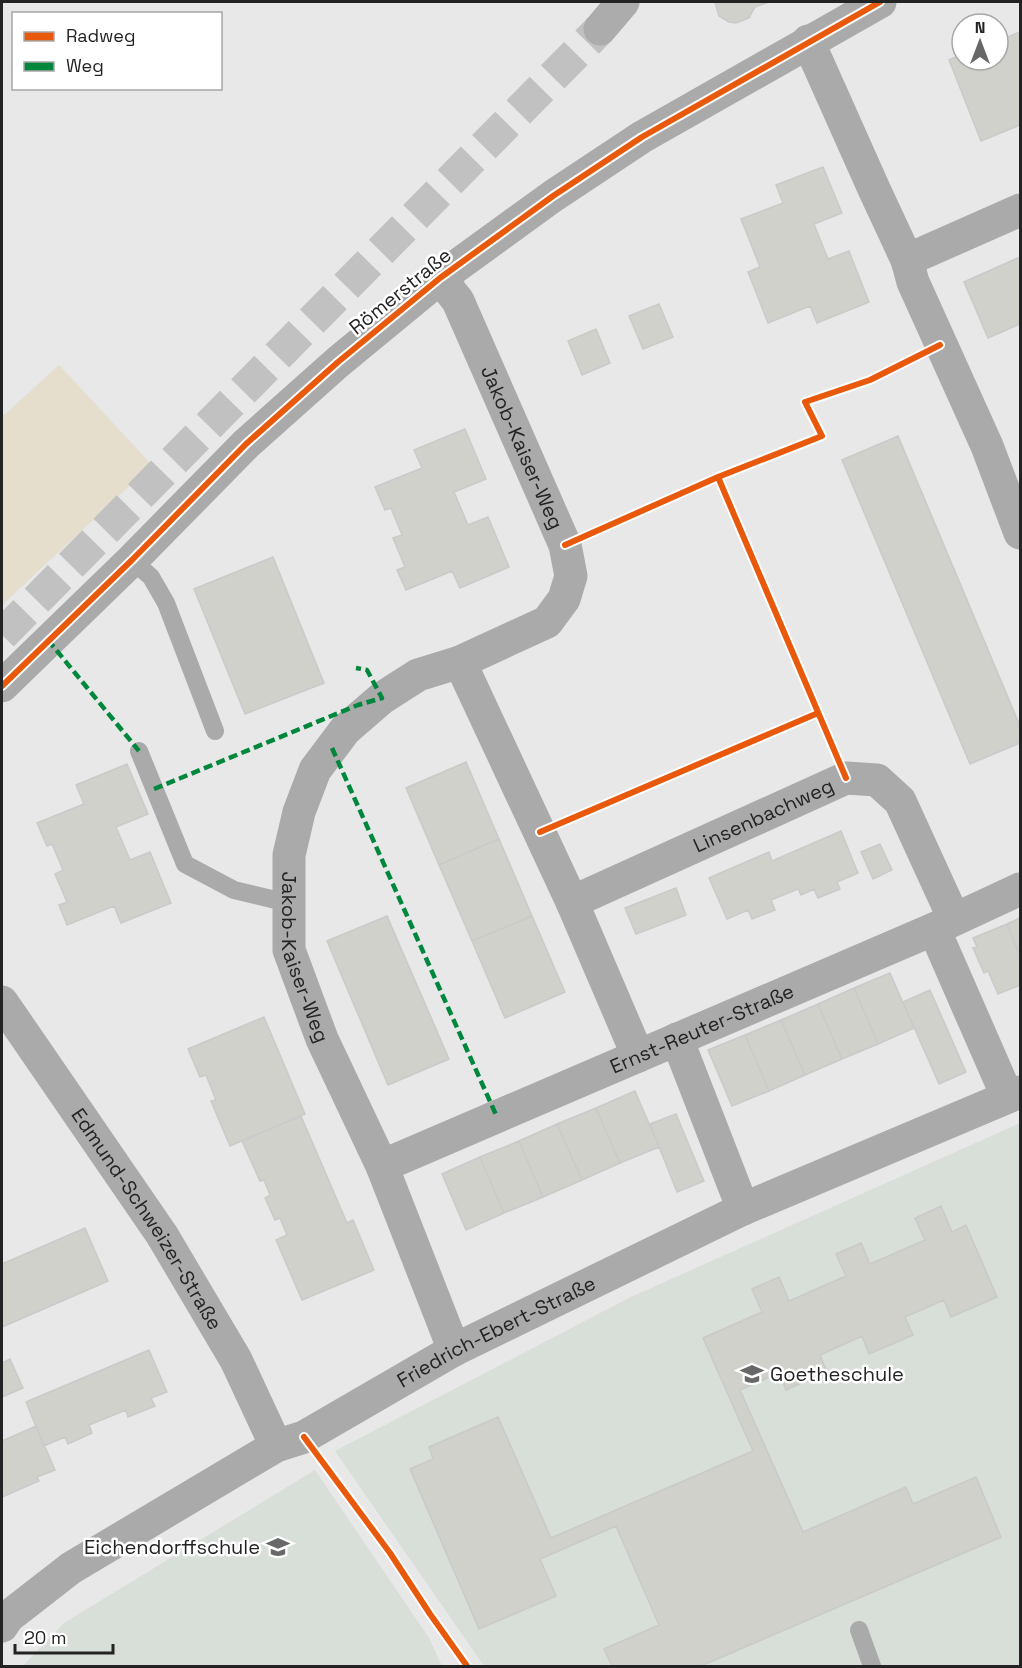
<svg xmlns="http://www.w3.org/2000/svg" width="1022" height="1668" font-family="'Space Grotesk',sans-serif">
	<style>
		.built { fill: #d8ded8 }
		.green { fill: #e5decd }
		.building { fill: #d0d1ca; stroke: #c9cac9; stroke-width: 1.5 }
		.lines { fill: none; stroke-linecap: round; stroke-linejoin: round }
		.primary-tunnel { stroke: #c0c1c0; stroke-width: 33; stroke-dasharray: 33 16; stroke-linecap: butt }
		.lane { stroke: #aaa; stroke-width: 18 }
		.street { stroke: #aaa; stroke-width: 33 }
		.primary { stroke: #acacac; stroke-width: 33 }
		.quiet { stroke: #00873e; stroke-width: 4.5; stroke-dasharray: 9 4.5; stroke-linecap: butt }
		.cycleway-casing { stroke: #fff; stroke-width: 10 }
		.cycleway { stroke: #e8590c; stroke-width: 6 }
		.labels { text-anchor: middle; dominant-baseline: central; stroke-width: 5; stroke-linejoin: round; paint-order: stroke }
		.street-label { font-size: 20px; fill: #222322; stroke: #fff }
		.poi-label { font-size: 20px; fill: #222322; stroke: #fff; text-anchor: start }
	</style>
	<rect width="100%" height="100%" fill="#e7e8e7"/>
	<path class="built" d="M1020 1123V1666H484L335 1451 631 1297Z
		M315 1470 429 1638 442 1666H23L64 1623Z"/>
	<path class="green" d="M59 365 152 465 2 605V417Z"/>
	<path class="building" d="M715 2H769L755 7 749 18 736 23 729 22 719 16Z
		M1020 32V125L981 141 949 60 962 54V60H998V41Z
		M823 167 842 213 814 224 828 259 849 251 869 302 817 323 810 306 768 323 748 272 760 267 741 219 783 203 776 185Z
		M1020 257V324L988 338 964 282Z
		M659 304 673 337 643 349 629 316Z
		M596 329 610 363 582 375 568 341Z
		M465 429 486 479 454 492 468 525 488 517 509 567 460 588 452 571 406 590 397 570 405 567 393 538 402 535 391 508 385 510 375 487 422 468 414 450Z
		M898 436 1020 726V743L970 764 842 460Z
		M273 557 324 683 245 714 194 589Z
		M466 762 499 839 439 865 406 788Z
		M127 764 148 814 116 827 130 860 150 852 171 903 121 923 114 906 67 925 59 905 67 902 55 874 63 870 52 844 47 846 37 823 84 804 76 785Z
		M841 831 858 873 837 882 840 889 818 898 814 889 801 895 798 889 771 900 775 910 752 919 748 910 727 919 709 878 769 852 772 861Z
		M499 839 532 916 472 941 439 865Z
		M880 844 892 870 873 879 861 852Z
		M676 888 686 915 636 934 625 908Z
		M387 916 449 1059 388 1085 327 941Z
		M532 916 565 992 505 1018 472 941Z
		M1020 918V956L1007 924Z
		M1007 924 1020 956V985L998 994 988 971 984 973 973 948 977 947 973 938Z
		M890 973 914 1028 878 1044 854 988Z
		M854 988 878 1044 842 1059 818 1004Z
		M930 990 966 1072 939 1084 903 1002Z
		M818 1004 842 1059 805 1075 781 1020Z
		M264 1017 305 1114 230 1146 211 1101 216 1100 206 1075 200 1077 188 1049Z
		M781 1020 805 1075 769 1091 745 1035Z
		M745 1035 769 1091 732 1106 708 1050Z
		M635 1091 659 1147 620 1163 596 1108Z
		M596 1108 620 1163 582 1180 557 1124Z
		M676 1114 704 1181 677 1192 650 1124Z
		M301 1116 347 1223 353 1220 374 1270 302 1300 276 1240 287 1235 280 1218 275 1220 265 1198 270 1195 264 1180 260 1181 242 1141Z
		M557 1124 582 1180 543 1197 519 1141Z
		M519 1141 543 1197 504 1213 480 1157Z
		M480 1157 504 1213 466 1230 442 1174Z
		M941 1206 952 1232 966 1225 997 1297 951 1317 944 1300 905 1317 913 1335 869 1354 862 1336 820 1355 827 1372 786 1390 779 1373 740 1390 803 1532 906 1487 913 1504 976 1477 1001 1537 701 1666H612L604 1649 659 1625 616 1526 540 1559 556 1596 479 1629 410 1469 433 1459 429 1447 498 1417 551 1538 753 1451 703 1338 762 1312 752 1289 779 1277 789 1301 846 1276 836 1254 861 1243 870 1264 925 1240 915 1218Z
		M85 1228 108 1281 2 1327V1264Z
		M149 1350 167 1392 151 1398 155 1406 128 1417 126 1410 89 1425 92 1433 68 1444 65 1437 44 1446 26 1402Z
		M10 1359 23 1388 2 1397V1363Z
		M36 1426 55 1470 37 1477 39 1481 2 1497V1441Z"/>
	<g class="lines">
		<path class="primary-tunnel" d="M2 635 600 29"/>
		<path class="lane" d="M132 560 151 577 166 603 215 731
			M139 751 185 864 234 890 288 903
			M859 1630 872 1666"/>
		<g class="street">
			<path d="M808 41 874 189 907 260 913 282 987 446 1020 533"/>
			<path d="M907 260 1020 210"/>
			<path id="s1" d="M440 278 458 301 565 545 571 576 564 599 547 622 460 662 418 675 382 698 345 730 315 770 299 812 289 855V950L322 1039 382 1166 454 1350"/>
			<path d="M460 662 572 902 638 1056"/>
			<path d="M2 686 132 560 246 444 338 362 440 278 553 196 642 137 880 2"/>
			<path id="s2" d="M572 902 846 778 877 780 900 801 954 919"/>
			<path d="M934 929 1007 1096"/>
			<path id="s3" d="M2 1002 162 1235 236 1360 276 1446"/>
			<path d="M677 1039 743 1209"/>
			<path id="s4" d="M382 1166 934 929 1020 889"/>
			<path id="s5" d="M2 1626 8 1617 71 1568 276 1446 304 1437 454 1350 743 1209 1020 1092"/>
		</g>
		<path class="primary" d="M600 29 623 2"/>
		<path class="quiet" d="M48 640 139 751
			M332 748 497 1117
			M154 789 358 705 382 698 367 670 356 668"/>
		<g class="cycleway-casing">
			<path id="cycleway" d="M718 477 846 778
				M565 545 718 477 822 436 805 402 870 380 940 345
				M2 686 132 560 246 444 338 362 440 278 553 196 642 137 880 2
				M540 832 818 713
				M304 1437 390 1553 430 1614 467 1666"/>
		</g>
		<use href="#cycleway" class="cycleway"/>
	</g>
	<defs>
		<g id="school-bare" transform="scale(1.8)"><path d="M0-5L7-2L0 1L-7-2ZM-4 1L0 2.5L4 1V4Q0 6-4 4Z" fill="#676867" stroke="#fff" stroke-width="2.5" paint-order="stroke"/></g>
	</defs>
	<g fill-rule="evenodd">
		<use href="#school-bare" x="752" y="1374"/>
		<use href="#school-bare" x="278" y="1547"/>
	</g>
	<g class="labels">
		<g class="street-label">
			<text transform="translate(400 291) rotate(-39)">Römerstraße</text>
			<text stroke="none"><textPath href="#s1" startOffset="189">Jakob-Kaiser-Weg</textPath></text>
			<text stroke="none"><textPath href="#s2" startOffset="210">Linsenbachweg</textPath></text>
			<text stroke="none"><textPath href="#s1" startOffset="855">Jakob-Kaiser-Weg</textPath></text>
			<text stroke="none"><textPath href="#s4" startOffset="348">Ernst-Reuter-Straße</textPath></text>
			<text stroke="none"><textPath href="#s3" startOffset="261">Edmund-Schweizer-Straße</textPath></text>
			<text stroke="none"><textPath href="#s5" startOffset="578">Friedrich-Ebert-Straße</textPath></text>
		</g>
		<g class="poi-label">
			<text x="770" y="1374">Goetheschule</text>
			<text x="260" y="1547" text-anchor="end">Eichendorffschule</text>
		</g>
	</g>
	<rect width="1022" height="1668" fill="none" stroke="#222322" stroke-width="6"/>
	<rect x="12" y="12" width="210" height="78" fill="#ffffff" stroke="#a7a7a7" stroke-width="1.5"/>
	<rect x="24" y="32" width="30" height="9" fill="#e8590c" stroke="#a7a7a7" stroke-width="1.5"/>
	<text x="66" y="42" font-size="18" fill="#222322">Radweg</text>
	<rect x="24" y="62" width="30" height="9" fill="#00873e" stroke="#a7a7a7" stroke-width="1.5"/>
	<text x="66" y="72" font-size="18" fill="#222322">Weg</text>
	<g transform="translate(980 42)"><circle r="28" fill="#ffffff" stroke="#a7a7a7" stroke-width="1.5"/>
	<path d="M0-4.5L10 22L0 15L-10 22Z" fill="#676867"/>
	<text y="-9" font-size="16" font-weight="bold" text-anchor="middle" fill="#222322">N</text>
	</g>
	<path d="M15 1644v9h98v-9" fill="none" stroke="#222322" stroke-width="3"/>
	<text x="24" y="1644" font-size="18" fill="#222322" stroke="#ffffff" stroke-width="4.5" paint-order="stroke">20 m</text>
</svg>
